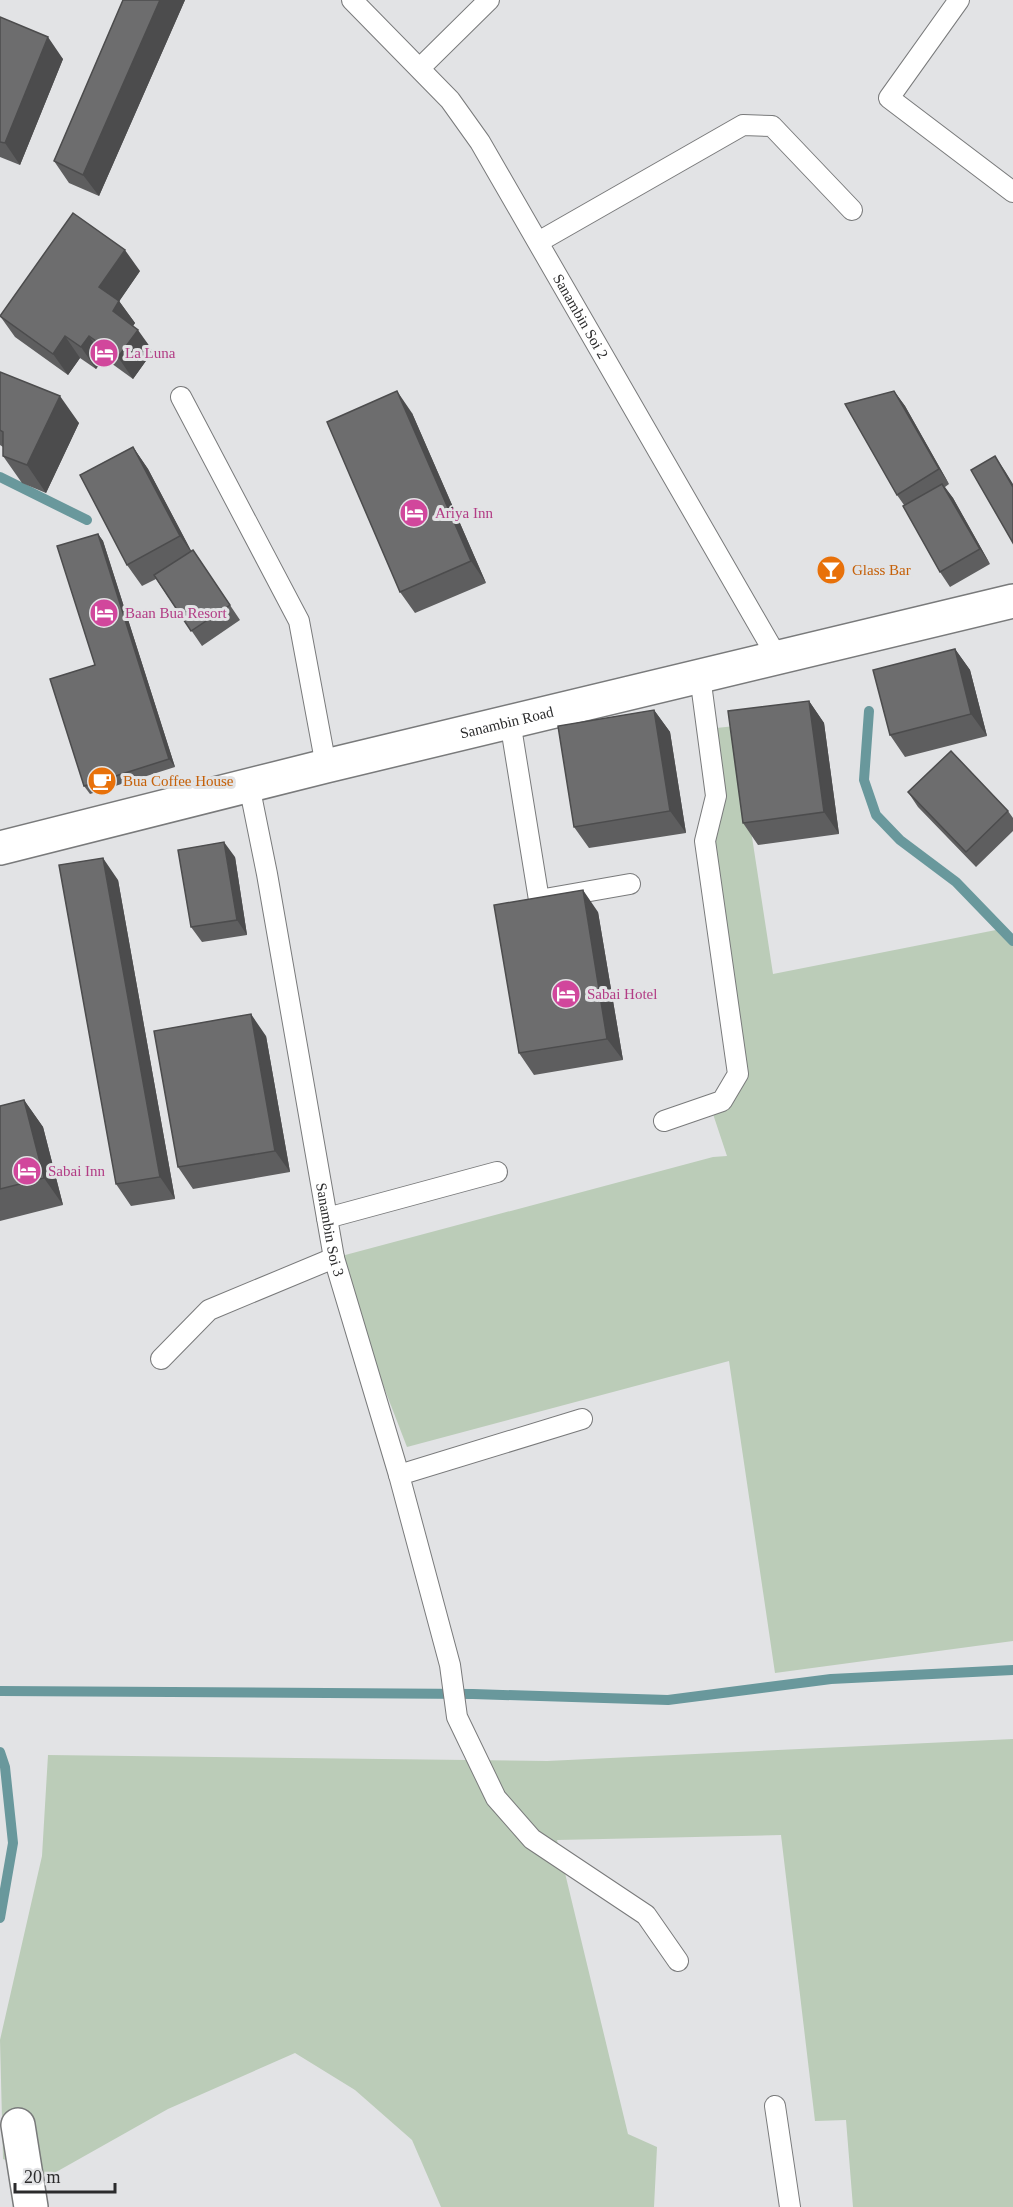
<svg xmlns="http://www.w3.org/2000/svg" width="1013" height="2207" font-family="Georgia,serif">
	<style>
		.grass { fill: #bbccb8 }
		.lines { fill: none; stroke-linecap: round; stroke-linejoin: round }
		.stream { stroke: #69989c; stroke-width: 10 }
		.lane-casing { stroke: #797a7b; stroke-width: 22 }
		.street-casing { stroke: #797a7b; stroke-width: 36 }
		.secondary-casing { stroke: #797a7b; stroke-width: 36 }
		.lane { stroke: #fff; stroke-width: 20 }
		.street { stroke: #fff; stroke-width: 33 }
		.secondary { stroke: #fff; stroke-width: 33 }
		.wall { fill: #5e5e5f }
		.shaded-wall { fill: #4c4c4d }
		.building { fill: #6d6d6e; stroke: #4c4c4d; stroke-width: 1.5 }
		.labels { text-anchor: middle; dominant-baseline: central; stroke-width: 6; stroke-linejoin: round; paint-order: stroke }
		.street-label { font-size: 15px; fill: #2b2b2c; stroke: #e2e3e5 }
		.hotel-label { font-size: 15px; fill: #b23c85; stroke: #e2e3e5; text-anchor: start }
		.food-label { font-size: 15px; fill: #c56008; stroke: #e2e3e5; text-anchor: start }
	</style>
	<rect width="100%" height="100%" fill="#e2e3e5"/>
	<path class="grass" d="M735 726 773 974 1001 929 1013 940V1641L775 1673 729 1361 407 1447 334 1258 713 1157 727 1156 710 1105 738 1073 705 841 716 796 707 729Z
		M1013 1739V2207H853L846 2120 815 2121 781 1835 557 1840 628 2134 657 2147 654 2207H441L412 2140 355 2090 295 2053 168 2109 49 2176 3 2159 0 2040 42 1856 48 1755 547 1761Z"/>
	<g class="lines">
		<path class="stream" d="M0 477 87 520
			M869 711 864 780 876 815 900 840 956 882 1013 941
			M0 1691 473 1694 668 1700 831 1679 1013 1670
			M0 1752 5 1767 13 1843 0 1918"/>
		<g class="lane-casing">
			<g id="lane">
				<path id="s1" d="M352 0 450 100 480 142 777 657"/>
				<path d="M959 0 889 98 1013 192"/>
				<path d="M421 67 489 0"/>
				<path d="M540 241 743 125 772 126 852 210"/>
				<path d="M181 397 299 621 326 766"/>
				<path d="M510 721 539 900 630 884"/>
				<path id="s2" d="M249 785 267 874 334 1258 399 1475 450 1665 457 1717 496 1798 532 1839 646 1915 678 1961"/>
				<path d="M664 1121 722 1101 738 1074 705 841 716 796 700 676"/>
				<path d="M327 1218 497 1172"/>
				<path d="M161 1359 209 1310 334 1258"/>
				<path d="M399 1475 582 1419"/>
				<path d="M775 2106 790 2207"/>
			</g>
		</g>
		<g class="street-casing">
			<path id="street" d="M18 2125 31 2207"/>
		</g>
		<g class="secondary-casing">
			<g id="secondary">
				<path id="s3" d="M0 848 326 766 1013 601"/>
			</g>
		</g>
		<use href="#lane" class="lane"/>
		<use href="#street" class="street"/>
		<use href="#secondary" class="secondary"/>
	</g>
	<path class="wall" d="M123 0H185L99 196 69 183 54 161Z
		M0 17 63 59 20 165 0 157Z
		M140 271 119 301 135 323 133 326 153 351 133 379 104 358 96 369 80 358 68 375 15 337 0 316Z
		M0 372 79 423 46 493 22 483 3 456V447L0 445Z
		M894 391 905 406 949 484 945 487 953 498 990 564 950 587 940 572 904 505 897 495Z
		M412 413 486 583 415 613 400 592Z
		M133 447 148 469 191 551 193 550 240 620 202 646 156 579 142 586 127 565Z
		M98 534 103 541 175 767 90 794 84 786 95 665Z
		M955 649 970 670 987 736 905 757 890 735Z
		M809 701 824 723 839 834 758 845 743 823Z
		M654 710 670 732 686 833 589 848 574 827Z
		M908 792 1008 811 1013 818V831L976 867 918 807Z
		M235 857 247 935 202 942 191 927Z
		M118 880 175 1199 131 1206 116 1184Z
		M598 912 623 1060 534 1075 519 1053Z
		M266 1036 290 1172 193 1189 178 1167Z
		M24 1100 43 1127 63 1205 0 1221V1106Z"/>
	<path class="shaded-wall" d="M160 0H185L99 196 83 175Z
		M48 37 63 59 20 165 5 143Z
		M125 250 140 271 114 309 99 287Z
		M119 301 135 323 128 333 113 311Z
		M138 330 153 351 133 379 118 357Z
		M65 336 80 358 68 375 53 354Z
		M89 336 104 358 96 369 81 347Z
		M397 391 412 413 486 583 471 561Z
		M894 391 905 406 949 484 939 469Z
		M60 396 79 423 46 493 27 465Z
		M133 447 148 469 195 558 180 536Z
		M995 456 1005 471 1013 484V487Z
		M942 484 953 498 990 564 980 549Z
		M98 534 103 541 175 767 169 759Z
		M955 649 970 670 987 736 971 714Z
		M809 701 824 723 839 834 824 812Z
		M654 710 670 732 686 833 670 811Z
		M224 842 235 857 247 935 237 920Z
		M103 858 118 880 175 1199 160 1177Z
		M583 890 598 912 623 1060 607 1039Z
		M251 1014 266 1036 290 1172 275 1151Z
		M24 1100 43 1127 63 1205 44 1178Z"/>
	<path class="building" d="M123 0H160L83 175 54 161Z
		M0 17 48 37 5 143 0 142Z
		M73 213 125 250 99 287 119 301 113 311 138 330 118 357 89 336 81 347 65 336 53 354 0 316Z
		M0 372 60 396 27 465 3 456V432L0 430Z
		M397 391 471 561 400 592 327 422Z
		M894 391 939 469 897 495 845 404Z
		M133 447 180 536 127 565 80 475Z
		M995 456 1013 487V543L971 470Z
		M942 484 980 549 940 572 903 506Z
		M98 534 169 759 84 786 50 679 95 665 57 546Z
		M193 550 230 605 191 631 154 575Z
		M955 649 971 714 890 735 873 670Z
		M809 701 824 812 743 823 728 711Z
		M654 710 670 811 574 827 558 726Z
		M951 751 1008 811 966 852 908 792Z
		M224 842 237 920 191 927 178 850Z
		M103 858 160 1177 116 1184 59 865Z
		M583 890 607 1039 519 1053 494 905Z
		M251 1014 275 1151 178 1167 154 1031Z
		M24 1100 44 1178 0 1189V1106Z"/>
	<defs>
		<g id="hotel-disc" transform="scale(1.5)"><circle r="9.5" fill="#d1479c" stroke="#e2e3e5"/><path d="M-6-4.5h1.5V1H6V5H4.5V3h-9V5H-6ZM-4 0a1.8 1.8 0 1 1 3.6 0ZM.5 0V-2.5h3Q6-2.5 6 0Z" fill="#fff"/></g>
		<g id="bar-disc" transform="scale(1.5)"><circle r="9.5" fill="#e8710a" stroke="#e2e3e5"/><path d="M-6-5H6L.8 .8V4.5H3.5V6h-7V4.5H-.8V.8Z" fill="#fff"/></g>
		<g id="cafe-disc" transform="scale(1.5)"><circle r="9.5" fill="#e8710a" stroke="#e2e3e5"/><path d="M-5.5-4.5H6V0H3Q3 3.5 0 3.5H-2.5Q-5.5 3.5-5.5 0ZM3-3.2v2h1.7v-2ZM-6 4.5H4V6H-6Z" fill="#fff"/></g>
	</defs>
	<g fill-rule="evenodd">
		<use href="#hotel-disc" x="104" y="353"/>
		<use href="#hotel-disc" x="414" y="513"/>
		<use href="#bar-disc" x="831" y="570"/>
		<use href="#hotel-disc" x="104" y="613"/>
		<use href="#cafe-disc" x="102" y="781"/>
		<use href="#hotel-disc" x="566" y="994"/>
		<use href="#hotel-disc" x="27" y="1171"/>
	</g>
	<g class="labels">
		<g class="street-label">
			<text stroke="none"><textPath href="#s1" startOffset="393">Sanambin Soi 2</textPath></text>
			<text stroke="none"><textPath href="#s3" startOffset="522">Sanambin Road</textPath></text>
			<text stroke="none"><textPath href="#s2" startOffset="452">Sanambin Soi 3</textPath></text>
		</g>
		<g class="hotel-label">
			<text x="125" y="353">La Luna</text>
			<text x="435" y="513">Ariya Inn</text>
			<text x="125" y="613">Baan Bua Resort</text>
			<text x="587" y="994">Sabai Hotel</text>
			<text x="48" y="1171">Sabai Inn</text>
		</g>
		<g class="food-label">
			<text x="852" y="570">Glass Bar</text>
			<text x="123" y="781">Bua Coffee House</text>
		</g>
	</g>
	<path d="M15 2183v9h100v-9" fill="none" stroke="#2b2b2c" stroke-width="3"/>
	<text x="24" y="2183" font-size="18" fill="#2b2b2c" stroke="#e2e3e5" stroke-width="4.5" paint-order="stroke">20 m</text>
</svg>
